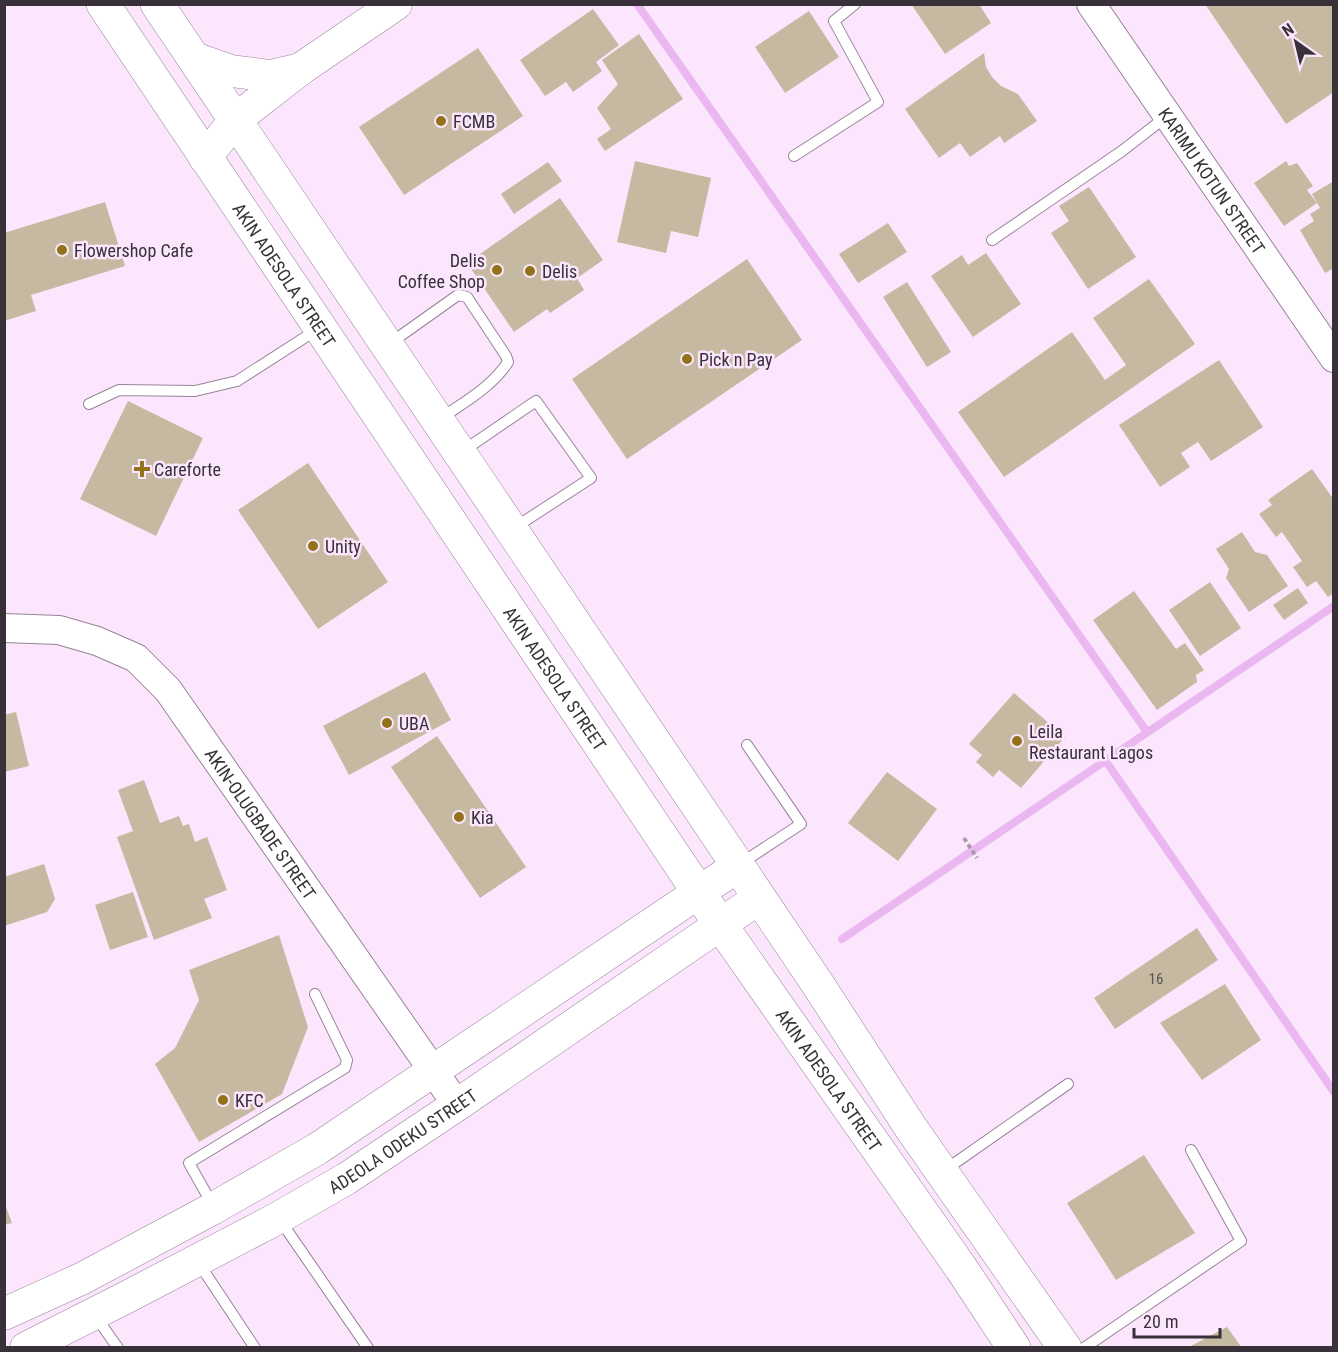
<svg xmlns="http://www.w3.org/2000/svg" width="1338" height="1352" font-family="'Roboto Condensed',sans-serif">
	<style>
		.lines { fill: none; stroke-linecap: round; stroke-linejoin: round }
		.stream { stroke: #ebb7f1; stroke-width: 8 }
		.building { fill: #c5baa1 }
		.service-casing { stroke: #978498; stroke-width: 12 }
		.tertiary-casing { stroke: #978498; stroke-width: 30 }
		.secondary-casing { stroke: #978498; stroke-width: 33 }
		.primary-casing { stroke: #978498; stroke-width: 34 }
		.path { stroke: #aa9bac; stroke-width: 4; stroke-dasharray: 4.5 3; stroke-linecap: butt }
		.service { stroke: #fff; stroke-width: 10 }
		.tertiary { stroke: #fff; stroke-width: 28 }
		.secondary { stroke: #fff; stroke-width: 32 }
		.primary { stroke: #fff; stroke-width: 33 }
		.poi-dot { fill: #93731a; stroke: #fbe6fd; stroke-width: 2 }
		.labels { text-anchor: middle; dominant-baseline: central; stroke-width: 5; stroke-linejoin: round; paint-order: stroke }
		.number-label { font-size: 15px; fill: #5b5353 }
		.poi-label { font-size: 18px; fill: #383139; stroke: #fbe6fd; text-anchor: start }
		.street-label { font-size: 18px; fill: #383139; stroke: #fbe6fd }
	</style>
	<rect width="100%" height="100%" fill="#fbe6fd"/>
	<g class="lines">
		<path class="stream" d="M637 4 1147 732
			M1105 760 1334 1092
			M842 939 1334 606"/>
	</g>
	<path class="building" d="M911 4H979L991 23 945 54Z
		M1205 4H1334V92L1286 124Z
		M593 9 619 45 596 62 602 71 573 92 566 82 545 96 520 60Z
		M809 11 839 57 785 93 755 47Z
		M639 34 683 99 605 151 597 139 611 129 597 108 618 84 602 60Z
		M478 48 523 116 404 195 359 127Z
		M984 53 986 67 992 77 1001 86 1018 94 1037 121 1004 143 1000 136 970 157 960 143 939 158 905 109Z
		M635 161 711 178 698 237 671 231 666 253 617 242Z
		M1286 161 1289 166 1297 163 1313 186 1307 190 1317 203 1284 226 1254 183Z
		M548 162 562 181 514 214 501 194Z
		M1334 181V268L1325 273 1300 230 1314 221 1310 214 1320 208 1312 194Z
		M1089 187 1136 257 1088 289 1051 233 1069 221 1059 206Z
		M560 198 603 260 577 278 584 290 550 313 547 309 514 332 467 263Z
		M105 202 125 266 31 295 36 311 4 321V233Z
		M888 223 907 252 858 283 839 254Z
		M986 253 1021 304 973 337 931 276 962 255 968 265Z
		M747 259 802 340 627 459 572 379Z
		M1149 279 1195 344 1004 477 958 412 1072 332 1105 380 1126 365 1093 318Z
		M907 282 951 352 927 367 883 297Z
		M1219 360 1263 427 1211 461 1198 442 1181 453 1190 467 1160 487 1119 425Z
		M128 401 203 438 156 536 80 499Z
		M308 463 388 582 318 629 238 510Z
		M1312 469 1334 500V593L1328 597 1316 581 1307 587 1293 567 1302 561 1282 532 1276 537 1259 514 1272 505 1268 500Z
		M1242 532 1255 552 1267 555 1288 586 1249 612 1226 578 1229 569 1216 549Z
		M1210 582 1241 628 1200 656 1169 610Z
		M1298 588 1308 603 1284 620 1273 605Z
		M1134 591 1176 649 1185 643 1204 670 1196 675 1197 682 1157 710 1093 620Z
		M425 672 451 720 349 775 323 726Z
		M1014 693 1065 737 1021 788 999 770 993 777 976 762 982 755 969 744Z
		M16 712 29 766 4 772V715Z
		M437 736 526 867 480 898 391 767Z
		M887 772 937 809 898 861 848 823Z
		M144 780 160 823 179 816 183 826 189 824 195 842 207 837 227 890 204 899 212 918 154 940 117 837 133 831 118 790Z
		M44 864 55 899 47 912 4 926V877Z
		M133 892 148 937 110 950 95 905Z
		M1197 928 1218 960 1115 1029 1094 998Z
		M279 935 308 1027 282 1094 199 1142 155 1064 175 1048 199 1000 189 970Z
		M1225 984 1261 1040 1202 1080 1160 1023Z
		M1144 1155 1195 1233 1116 1280 1067 1203Z
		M4 1202 12 1223 4 1225Z
		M1227 1327 1242 1348H1187Z"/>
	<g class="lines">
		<g class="service-casing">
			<path id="service" d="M794 156 878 102 834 21 855 4
				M992 240 1122 151 1167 116
				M389 344 458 295 467 297 506 356 508 362C492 387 464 402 440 419
				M89 404 119 390 195 391 237 381 318 329
				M463 451 536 401 591 478 514 528
				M740 864 801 824 747 745
				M945 1170 1068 1084
				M212 1204 189 1163 345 1068 347 1060 315 994
				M280 1220 368 1348
				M198 1262 255 1348
				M96 1317 118 1348
				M1084 1348 1241 1241 1191 1150"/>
		</g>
		<g class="tertiary-casing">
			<g id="tertiary">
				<path id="s1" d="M1091 4 1334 358"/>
				<path id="s2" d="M4 628 59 630 97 641 136 658 168 690 457 1105"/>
			</g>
		</g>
		<g class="secondary-casing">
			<g id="secondary">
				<path d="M194 58 231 71 270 76 301 69"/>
				<path d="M205 158 235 120 302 68 396 4"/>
				<path d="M4 1314 81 1279 212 1209 317 1149 738 866"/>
				<path id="s3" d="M26 1348 125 1298 278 1218 346 1179 457 1105 759 898"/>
			</g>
		</g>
		<g class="primary-casing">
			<g id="primary">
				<path id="s4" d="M103 4 720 924 961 1268 1014 1348"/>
				<path d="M157 4 817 983 911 1128 1065 1348"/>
			</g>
		</g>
		<path class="path" d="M964 838 977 858"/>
		<use href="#service" class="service"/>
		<use href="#tertiary" class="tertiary"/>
		<use href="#secondary" class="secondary"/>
		<use href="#primary" class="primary"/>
	</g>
	<g class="poi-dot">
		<circle cx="441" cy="121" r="6"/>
		<circle cx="62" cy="250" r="6"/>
		<circle cx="497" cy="270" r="6"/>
		<circle cx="530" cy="271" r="6"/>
		<circle cx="687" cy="359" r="6"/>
		<path d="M139 460h6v6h6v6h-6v6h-6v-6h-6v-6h6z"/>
		<circle cx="313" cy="546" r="6"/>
		<circle cx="387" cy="723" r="6"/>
		<circle cx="1017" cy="741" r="6"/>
		<circle cx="459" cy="817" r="6"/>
		<circle cx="223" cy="1100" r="6"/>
	</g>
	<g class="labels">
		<g class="number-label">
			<text x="1156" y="979">16</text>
		</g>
		<g class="poi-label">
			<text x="453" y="121">FCMB</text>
			<text x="74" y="250">Flowershop Cafe</text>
			<text x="485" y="260" text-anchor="end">Delis<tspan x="485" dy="21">Coffee Shop</tspan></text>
			<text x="542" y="271">Delis</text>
			<text x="699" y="359">Pick n Pay</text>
			<text x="154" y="469">Careforte</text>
			<text x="325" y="546">Unity</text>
			<text x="399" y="723">UBA</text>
			<text x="1029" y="731">Leila<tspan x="1029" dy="21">Restaurant Lagos</tspan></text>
			<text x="471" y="817">Kia</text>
			<text x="235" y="1100">KFC</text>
		</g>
		<g class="street-label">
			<text stroke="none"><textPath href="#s1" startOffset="214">KARIMU KOTUN STREET</textPath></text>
			<text stroke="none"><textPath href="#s4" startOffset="326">AKIN ADESOLA STREET</textPath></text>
			<text stroke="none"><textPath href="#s4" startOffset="812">AKIN ADESOLA STREET</textPath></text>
			<text stroke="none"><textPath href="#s2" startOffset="345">AKIN-OLUGBADE STREET</textPath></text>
			<text stroke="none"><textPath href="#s4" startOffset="1298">AKIN ADESOLA STREET</textPath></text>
			<text stroke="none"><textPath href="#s3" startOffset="430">ADEOLA ODEKU STREET</textPath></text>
		</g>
	</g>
	<rect width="1338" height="1352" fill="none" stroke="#383139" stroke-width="12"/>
	<g transform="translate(1296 42) rotate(326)" stroke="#fbe6fd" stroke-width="4.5" paint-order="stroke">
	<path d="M0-4.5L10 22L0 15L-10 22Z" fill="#383139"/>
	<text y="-9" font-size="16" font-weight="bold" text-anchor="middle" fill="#383139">N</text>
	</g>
	<path d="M1134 1328v9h86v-9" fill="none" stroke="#383139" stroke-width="3"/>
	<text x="1143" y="1328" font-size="18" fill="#383139" stroke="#fbe6fd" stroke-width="4.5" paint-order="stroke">20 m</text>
</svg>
